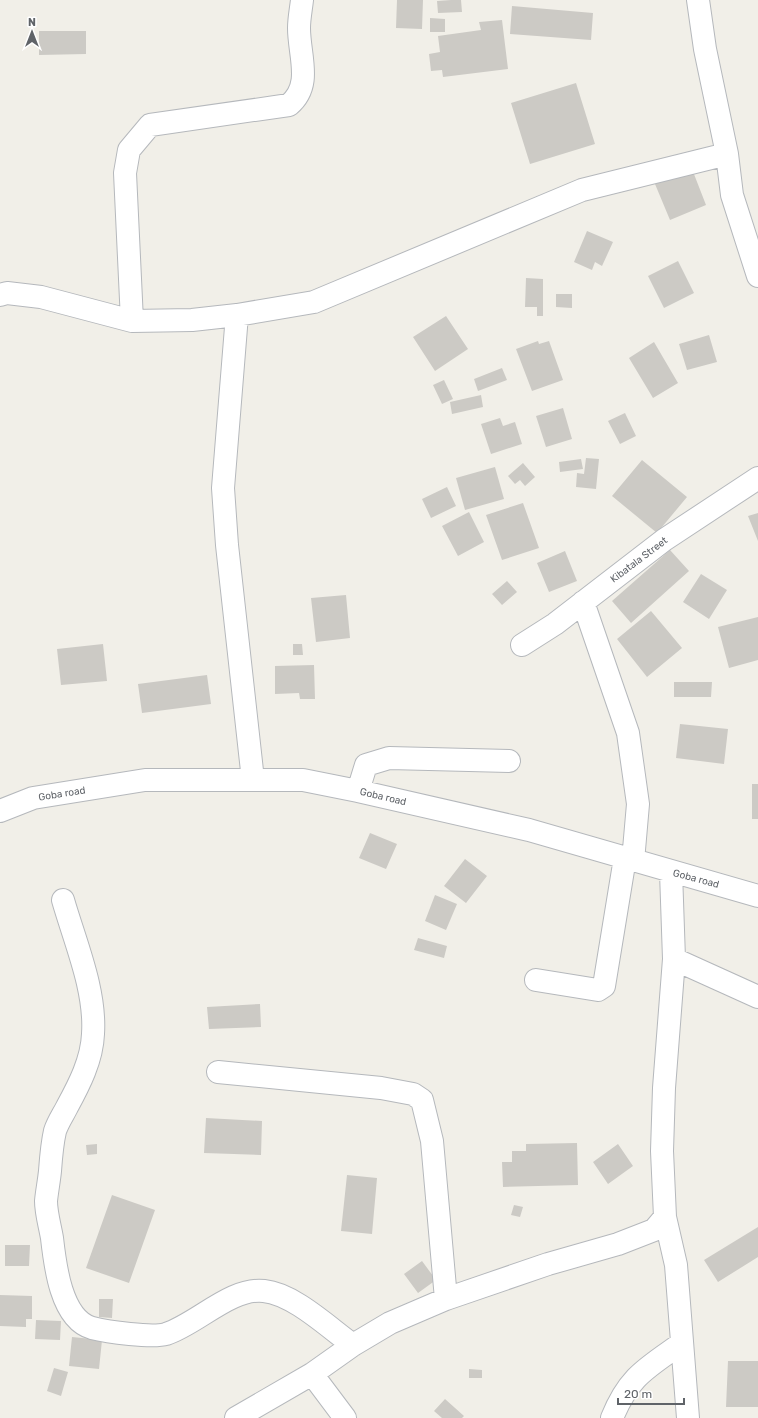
<svg xmlns="http://www.w3.org/2000/svg" width="758" height="1418" font-family="Rubik,sans-serif">
	<style>
		.building { fill: #cccac5 }
		.lines { fill: none; stroke-linecap: round; stroke-linejoin: round }
		.minor-casing { stroke: #b5b8bc; stroke-width: 24 }
		.minor { stroke: #fff; stroke-width: 22 }
		.labels { text-anchor: middle; dominant-baseline: central; stroke-width: 4; stroke-linejoin: round; paint-order: stroke }
		.street-label { font-size: 10px; fill: #5f6368; stroke: #fff }
	</style>
	<rect width="100%" height="100%" fill="#f1efe8"/>
	<path class="building" d="M397 0H423L422 29 396 28Z
		M451 0H461L462 12 438 13 437 1Z
		M512 6 593 13 591 40 510 34Z
		M430 18 445 19V32H430Z
		M502 20 508 69 443 77 442 70 431 71 429 54 440 52 438 36 481 30 479 22Z
		M39 31H86V54L39 55Z
		M576 83 595 144 530 164 511 103Z
		M692 169 706 205 670 220 655 184Z
		M587 231 613 242 602 266 595 262 592 270 574 262Z
		M678 261 694 293 664 308 648 276Z
		M526 278 543 279V316H537V307H525Z
		M556 294H572V308L556 307Z
		M446 316 468 349 435 371 413 337Z
		M709 335 717 362 687 370 679 344Z
		M538 341 539 344 549 341 563 380 532 391 516 349Z
		M654 342 678 383 653 398 629 358Z
		M502 368 507 380 478 391 474 379Z
		M444 380 453 399 442 404 433 385Z
		M481 395 483 407 452 414 450 402Z
		M563 408 572 439 546 447 536 416Z
		M625 413 636 436 620 444 608 421Z
		M500 418 503 426 515 422 522 444 491 454 481 424Z
		M586 458 599 459 596 489 576 487 577 473 584 474Z
		M581 459 583 469 560 472 559 462Z
		M642 460 687 497 657 533 612 496Z
		M523 463 535 477 525 486 520 480 515 484 508 476Z
		M495 467 504 499 465 510 456 478Z
		M447 487 456 506 431 518 422 499Z
		M523 503 539 548 502 560 486 515Z
		M469 512 484 542 458 556 442 526Z
		M758 513V541L748 516Z
		M670 550 689 571 631 623 612 601Z
		M565 551 577 581 549 592 537 563Z
		M701 574 727 590 709 619 683 602Z
		M507 581 517 592 502 605 492 594Z
		M346 595 350 638 316 642 311 598Z
		M651 611 682 648 647 677 617 639Z
		M758 617V660L729 668 718 627Z
		M103 644 107 681 61 685 57 649Z
		M293 644H302L303 655H293Z
		M314 665 315 699H300L299 693 275 694V666Z
		M207 675 211 704 142 713 138 684Z
		M674 682H712L711 697H674Z
		M680 724 728 729 724 764 676 758Z
		M752 784H758V819H752Z
		M370 833 397 844 386 869 359 858Z
		M465 859 487 876 466 903 444 886Z
		M435 895 457 904 446 930 425 921Z
		M418 938 447 946 444 958 414 950Z
		M260 1004 261 1027 209 1029 207 1007Z
		M206 1118 262 1121 261 1155 204 1153Z
		M577 1143 578 1185 503 1187 502 1162H512V1151H526V1144Z
		M97 1144V1154L87 1155 86 1145Z
		M618 1144 633 1166 608 1184 593 1162Z
		M347 1175 377 1178 372 1234 341 1231Z
		M112 1195 155 1210 129 1283 86 1268Z
		M514 1205 523 1207 520 1217 511 1215Z
		M758 1227V1257L718 1282 704 1260Z
		M5 1245H30L29 1266H5Z
		M422 1261 436 1280 418 1293 404 1274Z
		M0 1295 32 1296V1319H26V1327L0 1326Z
		M99 1299H113L112 1318 99 1317Z
		M36 1320 61 1321 60 1340 35 1339Z
		M72 1337 102 1340 99 1369 69 1366Z
		M728 1361H758V1407H726Z
		M54 1368 68 1372 61 1396 47 1391Z
		M469 1369 482 1370V1378H469Z
		M445 1399 464 1416 462 1418H442L434 1411Z"/>
	<g class="lines">
		<g class="minor-casing">
			<path id="minor" d="M698 0 705 49 727 154 732 195 758 276
				M0 295 7 293 41 297 132 321 192 320 237 315 314 302 582 190 727 154
				M237 315 223 488 227 545 253 780
				M132 321 125 173 129 150 150 125 289 105C313 85 299 56 299 28 299 19 301 9 302 0
				M583 602 628 733 638 804 633 861
				M522 645 555 624 664 540 758 478
				M358 791 366 765 389 758 509 761
				M0 811 33 798 145 780H303L358 791 529 830 758 896
				M63 900C75 942 96 990 93 1034 92 1060 79 1085 67 1107 63 1115 58 1122 55 1131 52 1144 51 1157 50 1171 49 1181 47 1191 46 1201 46 1213 50 1226 52 1238 55 1265 61 1319 92 1328 108 1332 152 1338 166 1334 197 1324 231 1287 264 1291 294 1294 329 1328 353 1345
				M674 959 758 997
				M536 980 598 990 604 986 625 858
				M218 1072 381 1088 413 1094 422 1100 432 1141 446 1299
				M665 1217 676 1265 688 1418
				M312 1374 345 1418
				M236 1418 312 1374 353 1345 390 1323 446 1299 548 1264 618 1244 654 1230 665 1217 662 1151 664 1088 674 959 671 872
				M612 1418C629 1376 647 1368 682 1343"/>
		</g>
		<use href="#minor" class="minor"/>
	</g>
	<g class="labels">
		<g class="street-label">
			<text transform="translate(639 560) rotate(-37)">Kibatala Street</text>
			<text transform="translate(62 794) rotate(-9)">Goba road</text>
			<text transform="translate(383 797) rotate(13)">Goba road</text>
			<text transform="translate(696 879) rotate(15)">Goba road</text>
		</g>
	</g>
	<g transform="translate(32 32)" stroke="#ffffff" stroke-width="3" paint-order="stroke">
	<path d="M0-3L7 15L0 10L-7 15Z" fill="#5f6368"/>
	<text y="-6" font-size="11" font-weight="bold" text-anchor="middle" fill="#5f6368">N</text>
	</g>
	<path d="M618 1398v6h66v-6" fill="none" stroke="#5f6368" stroke-width="2"/>
	<text x="624" y="1398" font-size="12" fill="#5f6368" stroke="#ffffff" stroke-width="3" paint-order="stroke">20 m</text>
</svg>
